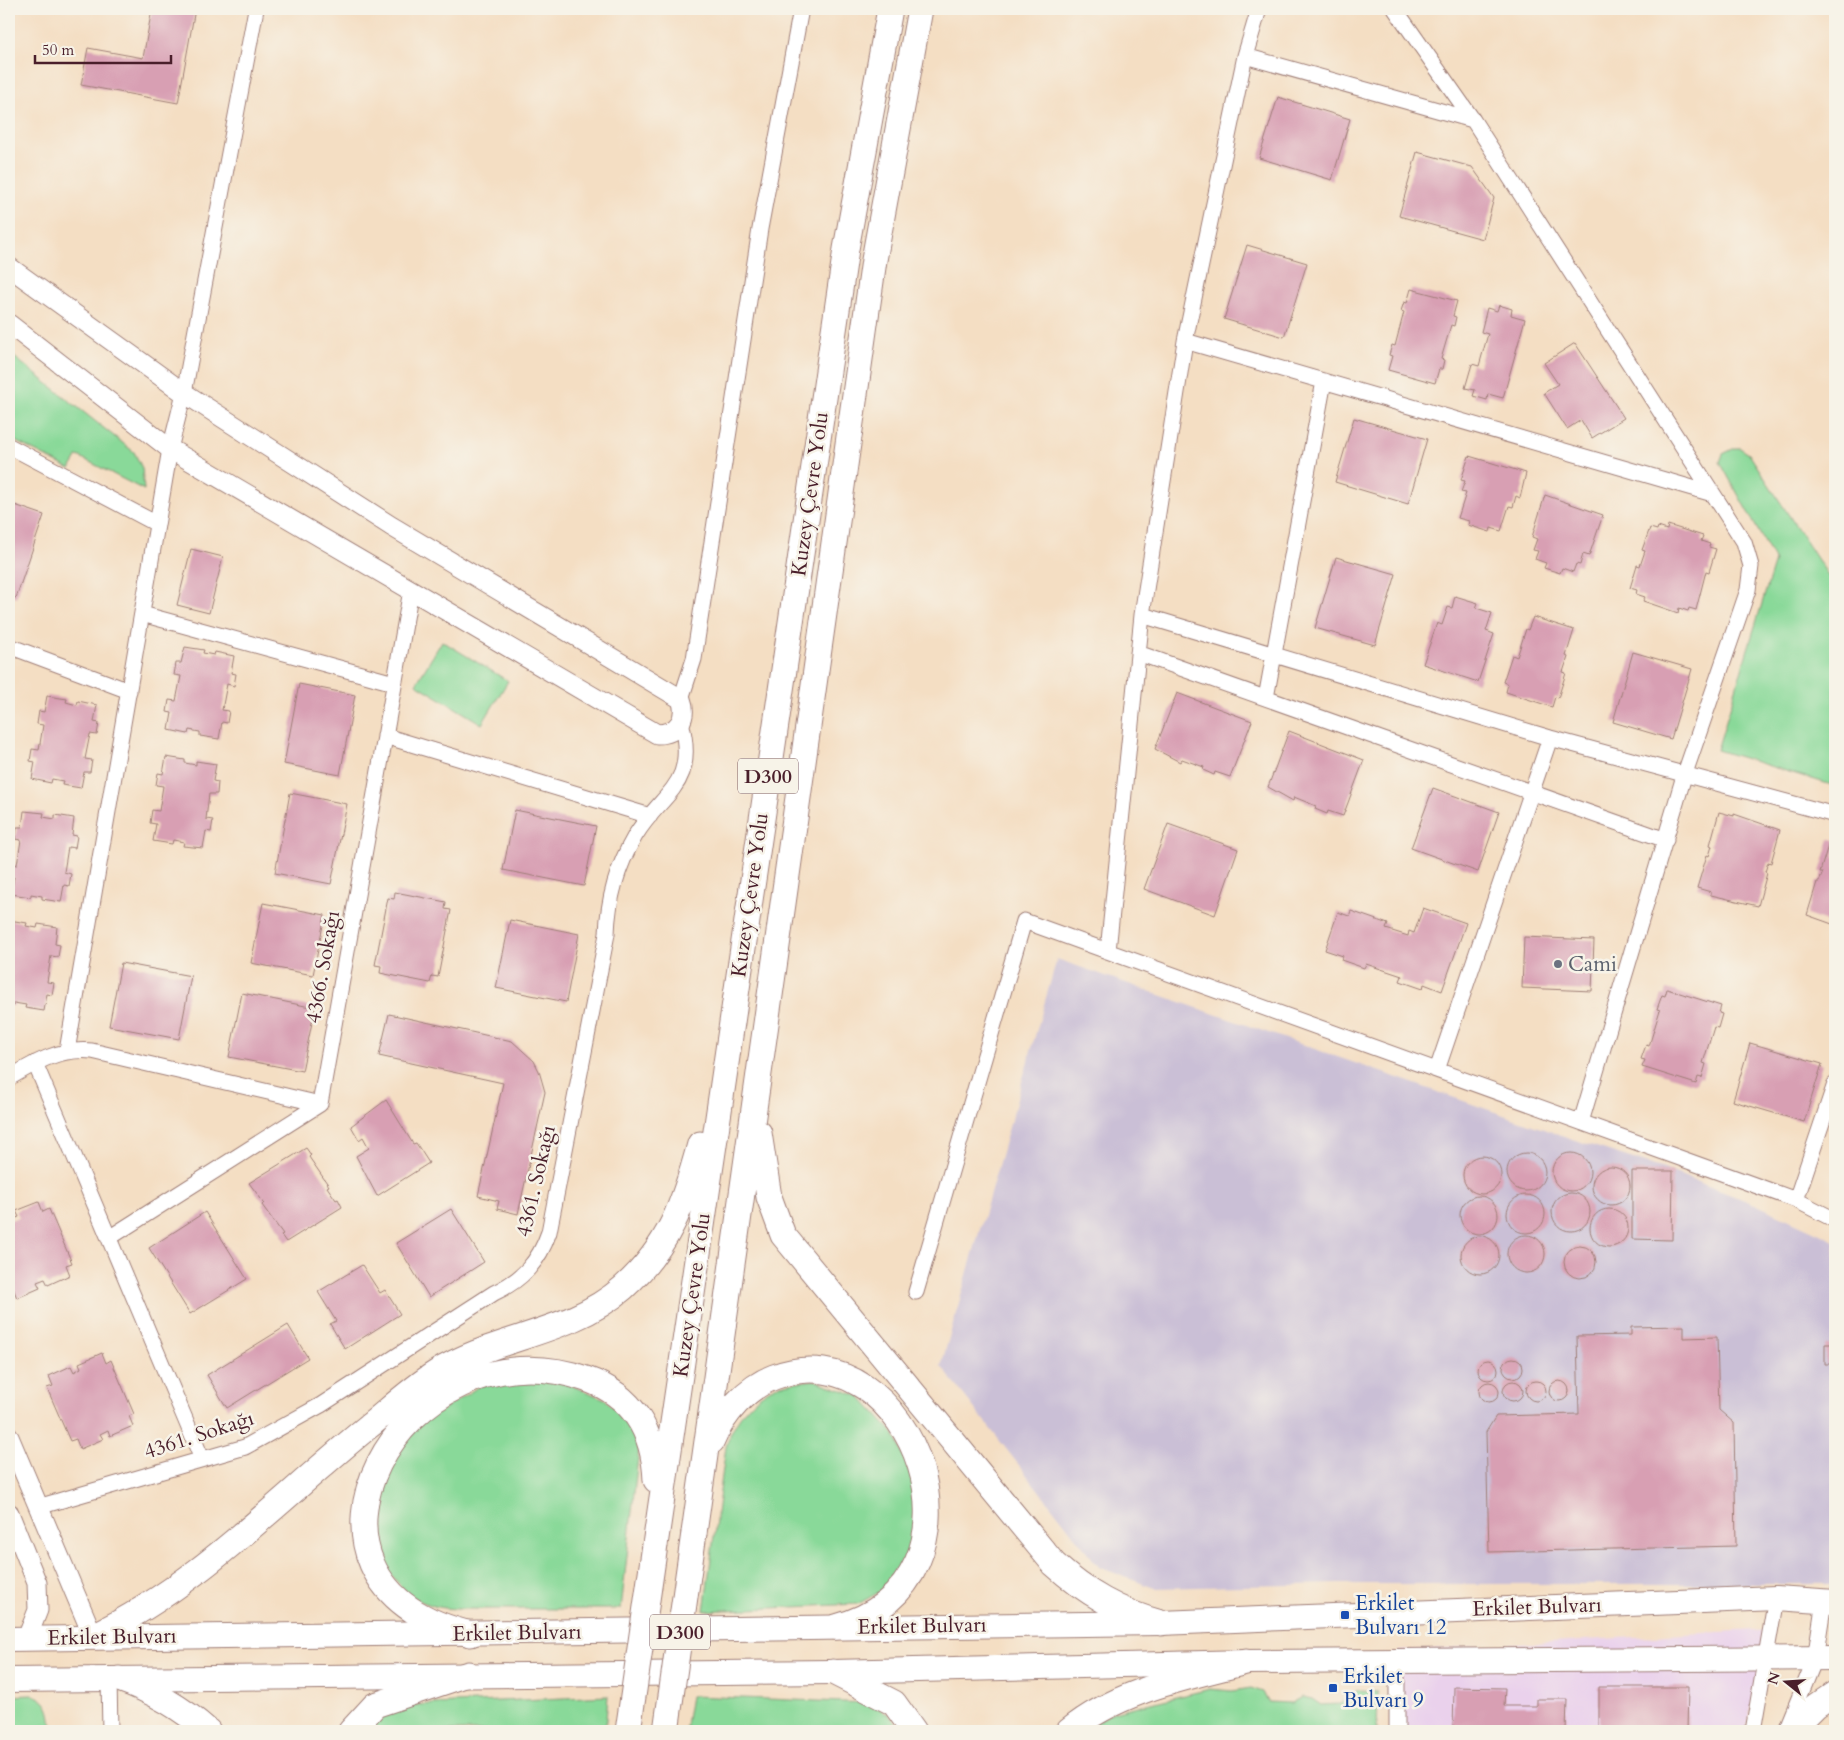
<svg xmlns="http://www.w3.org/2000/svg" width="1844" height="1740" font-family="Cardo,serif">
	<style>
		.built { fill: #ead1ec }
		.industrial { fill: #cabfd6 }
		.green { fill: #89d999; stroke: #6a7c62 }
		.building { fill: #d89fb3 }
		.lines { fill: none; stroke-linecap: round; stroke-linejoin: round }
		.minor-casing { stroke: #9f7e77; stroke-width: 17 }
		.tertiary-casing { stroke: #9f7e77; stroke-width: 21 }
		.primary-casing { stroke: #9f7e77; stroke-width: 26 }
		.trunk-casing { stroke: #9f7e77; stroke-width: 27 }
		.minor { stroke: #fff; stroke-width: 15 }
		.tertiary { stroke: #fff; stroke-width: 19 }
		.primary { stroke: #fff; stroke-width: 24 }
		.trunk { stroke: #fff; stroke-width: 25 }
		.trunk-bridge-casing { stroke: #9f7e77; stroke-width: 27; stroke-linecap: butt }
		.trunk-bridge { stroke: #fff; stroke-width: 25 }
		.worship-dot { fill: #6b7280; stroke: #f7f3e8; stroke-width: 2 }
		.transit-dot { fill: #1a4fb4; stroke: #f7f3e8; stroke-width: 2 }
		.labels { text-anchor: middle; dominant-baseline: central; stroke-width: 5; stroke-linejoin: round; paint-order: stroke }
		.shield { fill: #f7f3e8; stroke: #7e5f64; stroke-width: 1 }
		.shield-label { font-size: 20px; font-weight: bold; fill: #4a1f2b }
		.street-label { font-size: 21px; fill: #4a1f2b; stroke: #f7f3e8 }
		.worship-label { font-size: 21px; fill: #5b616d; stroke: #f7f3e8; text-anchor: start }
		.transit-label { font-size: 21px; fill: #164399; stroke: #f7f3e8; text-anchor: start }
	</style>
	<rect width="100%" height="100%" fill="#f7f3e8"/>
	<filter id="ink" filterUnits="userSpaceOnUse"><feTurbulence type="fractalNoise" baseFrequency=".02" numOctaves="2"/><feDisplacementMap in="SourceGraphic" scale="10" xChannelSelector="R" yChannelSelector="G"/><feConvolveMatrix kernelMatrix="1 2 1 2 8 2 1 2 1" color-interpolation-filters="sRGB"/></filter>
	<filter id="wash" filterUnits="userSpaceOnUse"><feTurbulence type="fractalNoise" baseFrequency=".0096" numOctaves="4" result="noise"/><feDisplacementMap in="SourceGraphic" scale="20" xChannelSelector="R" yChannelSelector="G"/><feGaussianBlur stdDeviation="1.12" result="paint"/><feColorMatrix in="noise" values="0 0 0 0 0 0 0 0 0 0 0 0 0 0 0 0 0 1.4 0 .05"/><feComposite in="paint" operator="in"/></filter>
	<g filter="url(#wash)">
		<rect width="100%" height="100%" fill="#f4dec3"/>
		<path class="built" d="M1770 1629 1745 1731H1398L1399 1651Z"/>
		<path class="industrial" d="M1057 959 1575 1140 1664 1169 1757 1205 1835 1241V1584H1337L1154 1588 1099 1567 941 1366Z"/>
		<path class="green" d="M9 353 134 452 142 468 144 490 78 456 70 469 9 438Z
			M1735 448H1740L1749 454 1835 586V786L1717 750 1775 561 1720 462 1723 454Z
			M442 641 508 681 482 724 416 684Z
			M557 1380 605 1399 629 1423 639 1449 621 1609H455C409 1606 402 1587 376 1555L377 1491 409 1432 481 1385Z
			M814 1380 859 1396 895 1435 914 1483 916 1541 890 1586 858 1604 704 1611 726 1446C733 1422 751 1398 775 1387 786 1382 802 1382 814 1380Z
			M1251 1688 1263 1692 1268 1702 1291 1703 1302 1697 1312 1699 1321 1705 1340 1704 1358 1690 1378 1691 1377 1731H1082L1113 1712 1210 1689 1232 1691Z
			M33 1695C51 1701 51 1715 52 1731H9V1696Z
			M608 1696 605 1731H364C379 1716 392 1711 412 1705Z
			M691 1696 869 1703 888 1714 903 1731H685Z"/>
		<g id="blocks">
			<path class="building" d="M152 9H195L178 103 81 85 88 48 143 58Z
				M1278 97 1350 119 1332 180 1259 158Z
				M1417 152 1472 167 1494 198 1483 239 1399 216Z
				M1247 245 1307 263 1284 337 1224 319Z
				M1411 289 1457 301 1453 316 1456 317 1454 326 1451 325 1441 359 1444 360 1442 369H1439L1435 383 1388 370 1392 356 1389 355 1392 345 1395 346 1404 312 1401 311 1404 302 1407 303Z
				M1499 305 1512 309 1511 315 1525 319 1503 398 1488 394 1487 400 1473 396 1475 390 1465 388 1472 364 1479 366 1488 334 1481 332 1487 308 1497 311Z
				M1575 343 1624 418 1592 438 1581 420 1567 429 1544 393 1558 384 1544 363Z
				M1354 418 1427 439 1408 504 1335 482Z
				M1469 456 1526 473 1520 498 1516 496 1513 507 1509 506 1501 531 1491 528 1490 532 1468 525 1469 521 1458 518 1466 493 1461 492 1465 481 1461 480Z
				M1545 495 1603 515 1589 556 1583 554 1580 565 1576 564 1573 572 1562 568 1560 573 1544 568 1546 563 1535 559 1538 551 1533 550 1537 539 1532 537Z
				M9 503 44 515 16 598 9 595Z
				M1668 525 1703 536 1701 541 1710 544 1709 547 1716 549 1709 572 1706 571 1696 610 1689 608 1688 611 1679 608 1678 613 1643 601 1645 597 1636 594 1637 590 1630 588 1637 565 1640 566 1645 551 1642 550 1650 528 1657 530 1658 527 1667 530Z
				M191 549 223 557 209 613 177 605Z
				M1336 557 1396 574 1375 645 1315 628Z
				M1455 596 1478 603 1476 608 1492 613 1486 631 1494 634 1478 682 1423 664 1437 623 1442 625 1448 607 1452 608Z
				M1533 617 1574 630 1566 656 1568 657 1563 672 1566 673 1558 698 1555 697 1552 707 1506 692 1508 684 1503 682 1512 655 1517 657 1526 629 1528 630Z
				M185 647 204 650 203 653 214 655 215 652 234 656 231 673 236 674 234 686 227 684 222 710 229 711 227 723 222 722 219 739 200 736V732L189 730 188 734 169 730 172 713 167 712 169 700 176 701 181 676 174 675 176 663H181Z
				M1633 652 1692 669 1671 739 1613 722Z
				M299 684 355 695 340 775 284 764Z
				M1177 693 1252 721 1230 777 1215 772 1214 775 1203 770 1204 767 1182 759 1180 762 1155 749Z
				M47 696 67 699 66 702 77 705 78 701 97 705 94 722 99 723 97 735 90 734 85 759 92 760 90 772H84L81 788 62 785 63 781 52 779 51 783 32 779 35 762 30 761 32 749 39 750 43 725 37 724 39 711 44 712Z
				M1289 731 1364 760 1343 816 1328 811 1327 814 1315 809 1316 806 1294 797 1293 801 1268 787Z
				M166 757 185 760V763L196 765V761L216 764 213 781 218 782 217 794H209L206 819 213 820 211 832 206 831 203 848 183 846 184 842 173 840 172 844 153 841 156 824 150 823 152 810 159 811 163 786 156 785 158 773 163 774Z
				M1433 788 1499 812 1478 872 1411 848Z
				M290 793 347 804 331 884 275 873Z
				M515 810 596 826 584 886 503 870Z
				M24 811 44 813 43 817 55 819V815L74 818 72 835 77 836 75 848 68 847 64 872 71 874 69 886 64 885 61 902 42 899V896L31 894V897L11 894 14 877H9L11 864 17 865 21 840 15 839 17 827H22Z
				M1719 812 1734 816V814L1780 830 1771 863 1768 862 1765 872 1767 873 1758 906 1711 895V892L1697 888 1707 855 1709 856 1712 846 1710 845Z
				M1168 824 1238 849 1215 915 1144 889Z
				M1830 839 1835 840V925L1807 915 1817 882H1819L1823 872H1820Z
				M395 892 446 902 445 909 451 910 438 977 432 976 430 983 380 973 381 966 375 965 388 898 394 899Z
				M263 903 325 915 313 975 251 963Z
				M1423 908 1466 923 1442 991 1424 984 1423 989 1400 981 1402 976 1366 964 1364 968 1341 960 1343 956 1325 950 1338 912 1349 916 1351 911 1388 924 1386 929 1408 936 1409 931 1414 933Z
				M9 920 27 923 26 926 37 928 38 924 57 927 55 944 60 945 58 957 51 956 47 982 54 983 52 995 47 994 44 1011 25 1008 26 1005 14 1003V1006H9Z
				M510 920 579 934 566 1002 496 988Z
				M1524 937 1594 940 1592 991 1522 988Z
				M121 963 191 976 179 1039 109 1026Z
				M1667 989 1721 1006 1719 1013 1722 1014 1718 1028 1714 1027 1703 1063 1706 1064 1702 1078 1698 1077 1696 1084 1642 1067 1645 1060 1641 1059 1646 1045 1649 1046 1660 1010 1657 1009 1662 995 1665 996Z
				M242 993 315 1008 302 1071 229 1057Z
				M389 1014 512 1041 534 1061 539 1071 545 1092 518 1214 497 1209 499 1201 478 1196 503 1083 379 1056Z
				M1750 1043 1822 1064 1804 1122 1733 1101Z
				M386 1100 413 1144 416 1143 429 1163 377 1196 356 1156 369 1148 363 1137 359 1140 351 1126Z
				M306 1148 311 1155 309 1157 329 1186 327 1187 336 1200 338 1199 342 1207 286 1242 281 1235 283 1234 262 1205 264 1203 249 1183Z
				M1507 1172a19 19 0 1 1 38 0a19 19 0 1 1-38 0Z
				M1552 1172a19 19 0 1 1 38 0a19 19 0 1 1-38 0Z
				M1463 1175a19 19 0 1 1 38 0a19 19 0 1 1-38 0Z
				M1592 1186a19 19 0 1 1 38 0a19 19 0 1 1-38 0Z
				M1632 1171H1673L1672 1240 1632 1239Z
				M1552 1212a19 19 0 1 1 38 0a19 19 0 1 1-38 0Z
				M1507 1214a19 19 0 1 1 38 0a19 19 0 1 1-38 0Z
				M1460 1215a19 19 0 1 1 38 0a19 19 0 1 1-38 0Z
				M39 1202 43 1212 49 1209 72 1263 66 1265 70 1275 48 1285 45 1279 37 1282 40 1288 17 1298 13 1288 9 1290V1215L11 1220 19 1217 16 1211Z
				M1590 1228a19 19 0 1 1 38 0a19 19 0 1 1-38 0Z
				M451 1209 484 1262 429 1297 396 1243Z
				M205 1212 247 1279 190 1314 149 1248Z
				M1507 1254a19 19 0 1 1 38 0a19 19 0 1 1-38 0Z
				M1461 1255a19 19 0 1 1 38 0a19 19 0 1 1-38 0Z
				M1564 1262a16 16 0 1 1 32 0a16 16 0 1 1-32 0Z
				M362 1265 380 1293 385 1290 400 1314 345 1349 330 1324 336 1321 318 1292Z
				M288 1325 308 1358 227 1408 207 1375Z
				M1684 1326V1338L1717 1337 1719 1410 1734 1423 1736 1546 1489 1552 1486 1432 1496 1416 1579 1414 1577 1336 1631 1335V1327Z
				M1825 1344H1835V1364H1825Z
				M102 1353 106 1363 111 1360 134 1414 129 1416 133 1426 110 1436 108 1430 100 1434 103 1439 80 1449 76 1439 70 1441 47 1388 53 1386 49 1376 71 1366 74 1372 81 1368 79 1363Z
				M1503 1368a10 10 0 1 1 20 0a10 10 0 1 1-20 0Z
				M1478 1370a10 10 0 1 1 20 0a10 10 0 1 1-20 0Z
				M1503 1391a10 10 0 1 1 20 0a10 10 0 1 1-20 0Z
				M1526 1391a10 10 0 1 1 20 0a10 10 0 1 1-20 0Z
				M1549 1391a10 10 0 1 1 20 0a10 10 0 1 1-20 0Z
				M1479 1392a10 10 0 1 1 20 0a10 10 0 1 1-20 0Z
				M1454 1687 1505 1688 1504 1706H1537V1699H1567L1566 1731H1453Z
				M1599 1687H1688L1687 1731H1599Z"/>
		</g>
	</g>
	<g filter="url(#ink)">
		<use href="#blocks" fill-opacity="0" stroke="#9f7e77" stroke-width="1"/>
		<g class="lines">
			<g class="minor-casing">
				<path id="minor" d="M1395 9 1473 120 1744 542 1751 566 1748 590 1684 776 1581 1122
					M1245 56 1473 120
					M1185 341 1713 494
					M9 446 157 524
					M142 614 394 683
					M1142 615 1550 738 1835 815
					M9 646 129 691
					M1138 653 1666 840
					M1266 698 1324 381
					M681 699 694 659 760 229 801 9
					M385 736 650 816
					M1108 951 1142 615 1185 341 1245 56 1259 9
					M67 1051 170 449 184 393 256 9
					M35 1063 202 1459
					M1437 1070 1550 738
					M9 1078C36 1062 59 1048 92 1051L320 1104
					M1796 1200 1835 1084
					M109 1238 320 1104 411 590
					M916 1292 1024 921 1796 1200 1835 1220
					M38 1507 245 1447 321 1405 494 1293C522 1280 539 1262 549 1232L607 934C608 898 617 867 635 836 662 791 698 787 681 722
					M109 1679 110 1731
					M1786 1730 1815 1659 1824 1601
					M1397 1731V1662
					M1753 1731 1776 1598"/>
			</g>
			<g class="tertiary-casing">
				<path id="tertiary" d="M9 267 184 393 391 526 681 699C688 718 678 734 657 734L170 449 9 324
					M9 1437 93 1636
					M9 1513 37 1583 38 1610 27 1638"/>
			</g>
			<g class="primary-casing">
				<path id="primary" d="M9 1639 1161 1623 1776 1598 1835 1602
					M9 1680 833 1672 1246 1662 1835 1658
					M1791 1731 1816 1706 1835 1693"/>
			</g>
			<g class="trunk-casing">
				<path id="trunk" d="M759 1133 769 1197 783 1235 1054 1564C1086 1593 1119 1612 1161 1623
					M712 1441C723 1414 746 1388 774 1377 911 1325 1006 1582 836 1627
					M694 1533 874 260 920 9
					M655 1545 846 249 890 9
					M471 1634C255 1584 403 1315 586 1379 633 1395 654 1432 656 1480
					M93 1636C197 1587 280 1498 369 1426 391 1408 412 1388 436 1373 494 1336 569 1335 623 1288 670 1246 684 1203 700 1144
					M833 1672 894 1703 914 1731
					M119 1679C153 1691 181 1707 208 1731
					M351 1731 375 1705 468 1674
					M1069 1731C1119 1690 1185 1678 1246 1662"/>
			</g>
			<use href="#minor" class="minor"/>
			<use href="#tertiary" class="tertiary"/>
			<use href="#primary" class="primary"/>
			<use href="#trunk" class="trunk"/>
			<g class="trunk-bridge-casing">
				<path id="trunk-bridge" d="M628 1731 655 1545
					M666 1731 694 1533"/>
			</g>
			<use href="#trunk-bridge" class="trunk-bridge"/>
		</g>
	</g>
	<circle class="worship-dot" cx="1558" cy="964" r="5"/>
	<g class="transit-dot">
		<rect x="1340" y="1610" width="10" height="10" rx="2.5"/>
		<rect x="1328" y="1683" width="10" height="10" rx="2.5"/>
	</g>
	<g class="labels">
		<g class="shield">
			<rect x="738" y="758.5" width="60" height="35" rx="4"/>
			<rect x="650" y="1614.5" width="60" height="35" rx="4"/>
		</g>
		<g class="shield-label">
			<text x="768" y="776">D300</text>
			<text x="680" y="1632">D300</text>
		</g>
		<g class="street-label">
			<text transform="translate(810 494) rotate(-82)">Kuzey Çevre Yolu</text>
			<text transform="translate(750 895) rotate(-82)">Kuzey Çevre Yolu</text>
			<text transform="translate(323 967) rotate(-80)">4366. Sokağı</text>
			<text transform="translate(536 1181) rotate(-77)">4361. Sokağı</text>
			<text transform="translate(692 1295) rotate(-82)">Kuzey Çevre Yolu</text>
			<text transform="translate(199 1435) rotate(-18)">4361. Sokağı</text>
			<text transform="translate(1537 1607) rotate(-2)">Erkilet Bulvarı</text>
			<text transform="translate(922 1626) rotate(-1)">Erkilet Bulvarı</text>
			<text transform="translate(517 1633) rotate(-1)">Erkilet Bulvarı</text>
			<text transform="translate(112 1637) rotate(-1)">Erkilet Bulvarı</text>
		</g>
		<g class="worship-label">
			<text x="1568" y="964">Cami</text>
		</g>
		<g class="transit-label">
			<text x="1355" y="1603">Erkilet<tspan x="1355" dy="24">Bulvarı 12</tspan></text>
			<text x="1343" y="1676">Erkilet<tspan x="1343" dy="24">Bulvarı 9</tspan></text>
		</g>
	</g>
	<rect width="1844" height="1740" fill="none" stroke="#f7f3e8" stroke-width="30"/>
	<g transform="translate(1786 1682) rotate(287)" stroke="#f7f3e8" stroke-width="4" paint-order="stroke">
	<path d="M0-4L9 19L0 12L-9 19Z" fill="#4a1f2b"/>
	<text y="-8" font-size="14" font-weight="bold" text-anchor="middle" fill="#4a1f2b">N</text>
	</g>
	<path d="M35 55v8h136v-8" fill="none" stroke="#4a1f2b" stroke-width="2.5"/>
	<text x="42" y="55" font-size="15" fill="#4a1f2b" stroke="#f7f3e8" stroke-width="4" paint-order="stroke">50 m</text>
</svg>
